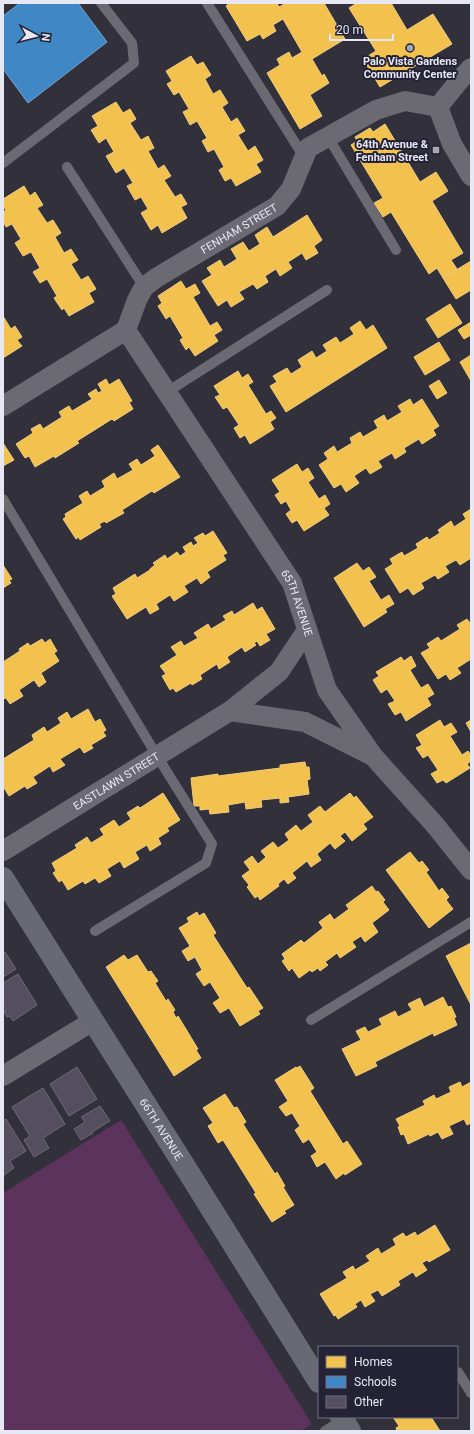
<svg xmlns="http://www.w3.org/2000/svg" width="474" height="1434" font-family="Roboto,sans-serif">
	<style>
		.green { fill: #5c335d }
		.homes { fill: #f2c14e; stroke: #efcc80 }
		.schools { fill: #3f88c5; stroke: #72a4d3 }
		.building { fill: #554e5f; stroke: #6c6973 }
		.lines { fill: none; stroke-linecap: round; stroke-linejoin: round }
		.lane { stroke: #6b6a73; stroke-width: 10 }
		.street { stroke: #6b6a73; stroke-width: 20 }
		.secondary { stroke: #696973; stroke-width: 22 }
		.poi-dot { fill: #a8a7b3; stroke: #242235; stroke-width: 1.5 }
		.labels { text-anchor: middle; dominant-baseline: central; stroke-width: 4; stroke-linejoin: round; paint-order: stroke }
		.poi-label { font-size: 11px; font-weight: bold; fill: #e8e7f4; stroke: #242235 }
		.street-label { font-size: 11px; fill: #e8e7f4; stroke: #242235 }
	</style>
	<rect width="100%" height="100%" fill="#32303b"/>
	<path class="green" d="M121 1120 312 1424 301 1431H3V1193Z"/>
	<path class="homes" d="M230 3H277L279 7 286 3H324L345 39 312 59 322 76 324 74 329 83 310 95 322 116 300 129 267 73 280 65 277 59 289 52 292 58 302 52 283 19 273 25 276 31 263 39 260 34 247 41 226 6Z
		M357 3H391L407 30 433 14 452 44 380 87 363 59 376 51 349 8Z
		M191 56 197 65 203 62 211 75 205 79 213 94 220 90 228 103 222 107 231 122 237 118 245 131 238 135 248 151 255 146 263 160 256 164 261 172 236 186 231 178 225 181 219 170 224 167 214 149 208 152 202 141 207 138 197 121 190 125 183 112 189 109 179 92 174 95 167 84 172 81 166 71Z
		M116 102 123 113 130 109 136 119 130 123 141 140 148 136 154 148 148 151 158 169 164 165 171 176 164 180 175 197 181 194 187 204 181 207 187 218 162 233 158 225 151 230 141 213 148 209 141 197 135 200 127 186 133 183 124 168 116 173 106 156 114 152 106 138 99 143 91 130 98 126 92 116Z
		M385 124 420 182 436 172 448 191 432 201 463 253 451 260 457 269 443 278 437 268 429 274 391 212 383 217 374 203 383 198 351 145 357 141 355 137 370 128 373 132Z
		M24 186 30 196 35 192 43 205 37 208 47 223 53 220 61 233 55 237 64 253 71 249 78 260 71 264 81 280 88 276 96 289 89 293 94 302 69 316 64 308 62 310 54 298 57 296 47 279 40 283 33 272 40 268 31 252 23 256 15 243 21 239 12 224 6 227 3 221V212L6 210 3 206V199Z
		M307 215 322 240 314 246 318 253 306 260 302 253 288 262 292 268 280 276 276 269 265 276 268 282 257 289 253 284 239 292 244 299 231 307 227 300 218 306 202 281 212 275 207 268 220 260 224 267 237 259 231 249 243 242 249 251 260 244 255 235 267 227 273 237Z
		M471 261V290L456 299 443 278Z
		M181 281 186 289 195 284 200 293 193 297 210 326 217 322 222 330 214 335 218 341 195 356 189 347 186 350 180 340 183 338 170 316 166 319 158 306 162 303 158 296Z
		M450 304 462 323 438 338 426 319Z
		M3 316 11 329 15 326 22 337 17 340 22 346 3 358Z
		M360 321 366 330 373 325 387 348 286 412 270 386 277 382 273 376 287 368 291 374 302 367 298 360 312 351 316 358 327 351 323 345 336 337 340 343 354 334 350 328Z
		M471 322V335L464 339 458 330Z
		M439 342 450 360 425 375 414 357Z
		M471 355V381L460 362Z
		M238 371 242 378 248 374 253 382 248 385 266 414 271 411 276 418 270 422 274 429 250 444 245 435 240 438 234 428 239 425 227 407 223 409 215 397 220 395 214 386Z
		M106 379 109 385 119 379 132 401 129 402 133 409 114 421 112 419 77 441 79 443 55 458 54 456 35 467 29 456 25 458 16 444 33 433 31 429 40 424 43 429 62 417 59 412 69 406 72 411 92 399 88 394 96 389 98 393 102 391 98 384Z
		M439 380 447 393 437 399 429 386Z
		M410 399 413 405 422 399 439 426 433 430 436 435 422 444 419 439 404 448 406 452 395 459 392 453 378 461 382 467 370 474 366 468 354 476 359 483 346 492 341 484 334 488 319 465 328 459 324 453 334 446 337 452 352 443 350 438 360 432 363 437 378 428 374 421 384 415 387 421 402 412 398 406Z
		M3 443 14 460 3 466Z
		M158 445 180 477 154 493 152 491 122 510 124 513 106 523 105 521 99 524 101 527 80 540 79 537 76 539 63 519 66 517 65 514 83 503 79 496 87 491 90 496 105 487 102 481 114 473 117 479 133 470 129 464 137 459 141 465 155 456 151 450Z
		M297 464 302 472 308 468 314 478 308 482 319 499 325 495 330 504 324 508 329 515 304 531 297 520 292 523 286 514 291 510 286 501 281 504 275 495 280 492 272 480Z
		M471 509V551L470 552 471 558 460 565 456 560 445 566 449 572 438 579 435 575 421 583 424 588 413 595 408 588 400 593 385 569 393 564 390 559 402 552 404 556 418 548 416 544 427 537 429 540 440 533 438 530 451 521 454 527 466 519 463 514Z
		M213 531 227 553 223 555 226 560 207 572 210 577 201 584 197 578 184 586 188 592 174 601 170 595 156 604 159 609 150 614 146 607 127 619 112 596 116 594 113 588 135 574 137 578 150 570V569L155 565 153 563 165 555 167 559 177 552 180 556 186 552 183 547 191 542 193 546 198 543 194 538 203 533 205 536Z
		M357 563 363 571 369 567 376 577 369 581 381 600 389 595 394 604 385 609 387 612 364 627 334 578Z
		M3 565 12 579 9 580 11 583 3 588Z
		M253 603 257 610 262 607 275 629 266 634 270 640 260 646 257 641 254 643 256 645 245 652 242 647 227 657 230 662 219 669 217 664 200 675 202 679 192 685 191 683 176 692 173 688 170 690 162 676 166 674 160 666 177 655 171 647 181 641 184 646 198 638 194 633 208 624 211 629 226 620 223 616 232 611 234 615Z
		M467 619 470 623 471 622V659L457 668 461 673 450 680 446 674 438 679 421 653 430 648 427 644 438 637 441 641 460 629 457 625Z
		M42 639 45 643 50 639 57 651 54 653 59 661 41 673 46 682 39 687 34 680 19 690 23 696 10 704 6 698 3 699V662L20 651 19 649 28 643 30 646Z
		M411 656 416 666 410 670 421 688 428 684 434 694 427 698 431 705 406 721 401 712 395 715 388 704 395 701 387 689 381 693 373 680 379 676 376 672 401 657 404 661Z
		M88 709 95 722 100 719 106 730 103 732 106 736 91 745 93 748 84 753 80 747 60 759 65 765 53 772 50 766 33 777 37 783 27 789 25 786 9 796 3 786V759L34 740 32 735 44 727 47 732 61 723 58 718 67 712 71 719Z
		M440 720 444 727 451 723 457 732 450 736 462 755 468 751 471 755V761L467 764 470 768 446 783 443 780 437 783 431 774 438 770 428 755 423 758 416 748 422 745 416 735Z
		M471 720V732L466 723Z
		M305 762 306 767H309L310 779 307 780 309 794 288 797 289 802 280 803V798L261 800 262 807 246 809 245 802 228 805 229 812 210 814 209 809 200 810V806H194L191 778 218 774V776L280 768V765Z
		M163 793 180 820 167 828 169 831 158 838 161 844 150 851 147 845 135 852 139 859 124 868 120 861 107 869 111 876 99 883 95 878 85 884 83 881 68 890 62 880 59 882 53 873 56 871 52 863 77 848 75 845 87 837 91 843 104 835 100 829 114 820 119 827 131 819 127 813 138 806 140 808Z
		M350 793 354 798 356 796 373 817 363 824 367 829 352 841 345 832 340 836 345 841 335 849 330 843 317 854 321 860 311 867 307 861 292 873 296 878 288 884 284 879 278 884 279 886 260 900 258 896 255 898 247 887 249 885 242 876 250 870 244 862 252 856 258 864 266 857 261 851 273 842 278 848 289 840 285 834 296 825 301 831 313 822 308 815 320 806 325 812Z
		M410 852 419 863 422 861 429 870 426 872 439 891 442 888 449 897 446 900 453 909 429 928 386 870Z
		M372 886 376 892 378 891 385 900 383 902 389 910 372 923 378 932 365 942 361 936 352 942 356 947 340 958 337 953 325 962 328 965 320 971 318 968 312 972 310 970 299 978 292 968 289 971 282 961 285 959 282 954 301 940 304 943 323 928 319 922 330 914 334 920 349 909 346 905Z
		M197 912 199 916 204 913 216 933 213 935 247 988 249 987 263 1008 258 1011 260 1014 240 1026 229 1008 220 1013 213 1003 220 998 210 982 204 986 196 974 202 970 195 957 188 961 182 951 190 946 179 928 189 922 187 918Z
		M471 943V1005L446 956Z
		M124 955 128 960 137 955 148 972 151 971 158 981 155 983 166 1001 168 999 175 1010 173 1012 176 1018 178 1016 198 1049 196 1050 201 1058 174 1076 106 967Z
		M443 997 448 1007 451 1006 456 1017 454 1018 457 1025 434 1036 433 1033 375 1062 377 1066 356 1076 342 1049 361 1040 356 1031 365 1027 368 1032 382 1025 379 1019 395 1011 398 1017 412 1010 408 1004 420 998 424 1007Z
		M300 1066 314 1088 310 1091 343 1144 347 1141 362 1164 345 1175 344 1173 336 1179 325 1162 317 1167 311 1156 317 1152 309 1139 303 1143 295 1130 300 1126 292 1113 286 1116 279 1107 288 1101 275 1080 296 1067 297 1068Z
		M460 1082 462 1087 471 1082V1123L467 1125 464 1119 449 1126 453 1134 442 1139 438 1132 430 1136 429 1134 408 1144 404 1134 401 1135 398 1127 400 1126 396 1119 425 1105 423 1101 434 1095 436 1099 451 1092 449 1087Z
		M225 1094 234 1108 237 1107 246 1122 243 1124 275 1174 277 1172 285 1186 283 1187 294 1205 284 1211 286 1213 272 1222 254 1194 256 1193 223 1140 218 1143 208 1126 213 1123 203 1108Z
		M435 1225 450 1250 429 1262 427 1260 422 1263 427 1270 416 1277 413 1272 398 1281 400 1285 382 1296 378 1290 370 1294 375 1301 365 1307 361 1300 355 1304 357 1307 338 1319 336 1315 334 1316 320 1294 347 1278 343 1272 353 1266 355 1270 370 1261 366 1256 378 1248 381 1254 396 1245 393 1239 403 1233 406 1237 415 1232 417 1236Z
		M393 1417H431L440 1431H397L396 1428 399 1426Z"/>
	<path class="schools" d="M20 3H78L107 42 28 103 3 69V16Z"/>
	<path class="building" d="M5 952 16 969 3 977V953Z
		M18 974 37 1005 13 1021 10 1016 7 1017 4 1011 6 1010 3 1005V983Z
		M77 1067 97 1099 69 1116 50 1084Z
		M43 1088 65 1124 43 1138 49 1148 34 1157 24 1140 30 1136 12 1107Z
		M100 1106 110 1121 92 1132 93 1133 81 1140 74 1129 85 1122 81 1117Z
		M6 1119 26 1151 10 1161 14 1168 3 1176V1121Z"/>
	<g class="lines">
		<path class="lane" d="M207 3 304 157
			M328 137 396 250
			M3 163 134 63 132 43 101 3
			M67 167 144 287
			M167 392 327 290
			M3 499 157 756 212 844 206 863 95 931
			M311 1020 471 922
			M458 1372 471 1393
			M325 1431 343 1420"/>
		<g class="street">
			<path d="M438 107 452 144 471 176"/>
			<path d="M438 107 459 81 471 68"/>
			<path id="s1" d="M126 330 292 583 327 690 373 756 435 825 471 870"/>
			<path id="s2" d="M3 406 126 330 137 300 144 287 156 278 277 206 291 189 308 148 376 110 405 101 438 107"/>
			<path d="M230 711 305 722 371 755"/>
			<path id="s3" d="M3 851 230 711 279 672 307 630"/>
			<path d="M3 1076 93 1021"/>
		</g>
		<g class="secondary">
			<path id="s4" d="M3 878 194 1181 319 1382"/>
			<path d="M341 1417 350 1431"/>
		</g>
	</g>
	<g class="poi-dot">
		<circle cx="410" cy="48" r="4"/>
		<rect x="432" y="146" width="8" height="8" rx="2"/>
	</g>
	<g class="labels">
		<g class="poi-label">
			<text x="410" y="61">Palo Vista Gardens<tspan x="410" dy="13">Community Center</tspan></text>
			<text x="428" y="144" text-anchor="end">64th Avenue &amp;<tspan x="428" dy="13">Fenham Street</tspan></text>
		</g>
		<g class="street-label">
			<text stroke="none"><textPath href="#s2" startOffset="303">FENHAM STREET</textPath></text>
			<text stroke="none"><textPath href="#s1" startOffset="323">65TH AVENUE</textPath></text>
			<text stroke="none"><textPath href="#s3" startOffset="133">EASTLAWN STREET</textPath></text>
			<text stroke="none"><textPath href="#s4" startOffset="297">66TH AVENUE</textPath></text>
		</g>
	</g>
	<rect width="474" height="1434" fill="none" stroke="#e8e7f4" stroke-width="8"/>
	<rect x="318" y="1346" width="140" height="72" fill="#242235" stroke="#727181"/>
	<rect x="326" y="1356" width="20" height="12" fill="#f2c14e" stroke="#727181"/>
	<text x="354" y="1366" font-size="12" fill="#e8e7f4">Homes</text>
	<rect x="326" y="1376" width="20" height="12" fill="#3f88c5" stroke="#727181"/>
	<text x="354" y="1386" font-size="12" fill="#e8e7f4">Schools</text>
	<rect x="326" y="1396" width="20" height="12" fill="#554e5f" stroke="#727181"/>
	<text x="354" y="1406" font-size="12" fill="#e8e7f4">Other</text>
	<g transform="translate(36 36) rotate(97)" stroke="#242235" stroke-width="3" paint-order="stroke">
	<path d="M0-3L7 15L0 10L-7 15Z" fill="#e8e7f4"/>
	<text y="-6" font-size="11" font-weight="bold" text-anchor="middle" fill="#e8e7f4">N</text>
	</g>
	<path d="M330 34v6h63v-6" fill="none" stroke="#e8e7f4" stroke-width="2"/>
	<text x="336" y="34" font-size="12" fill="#e8e7f4" stroke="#242235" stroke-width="3" paint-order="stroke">20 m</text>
</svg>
